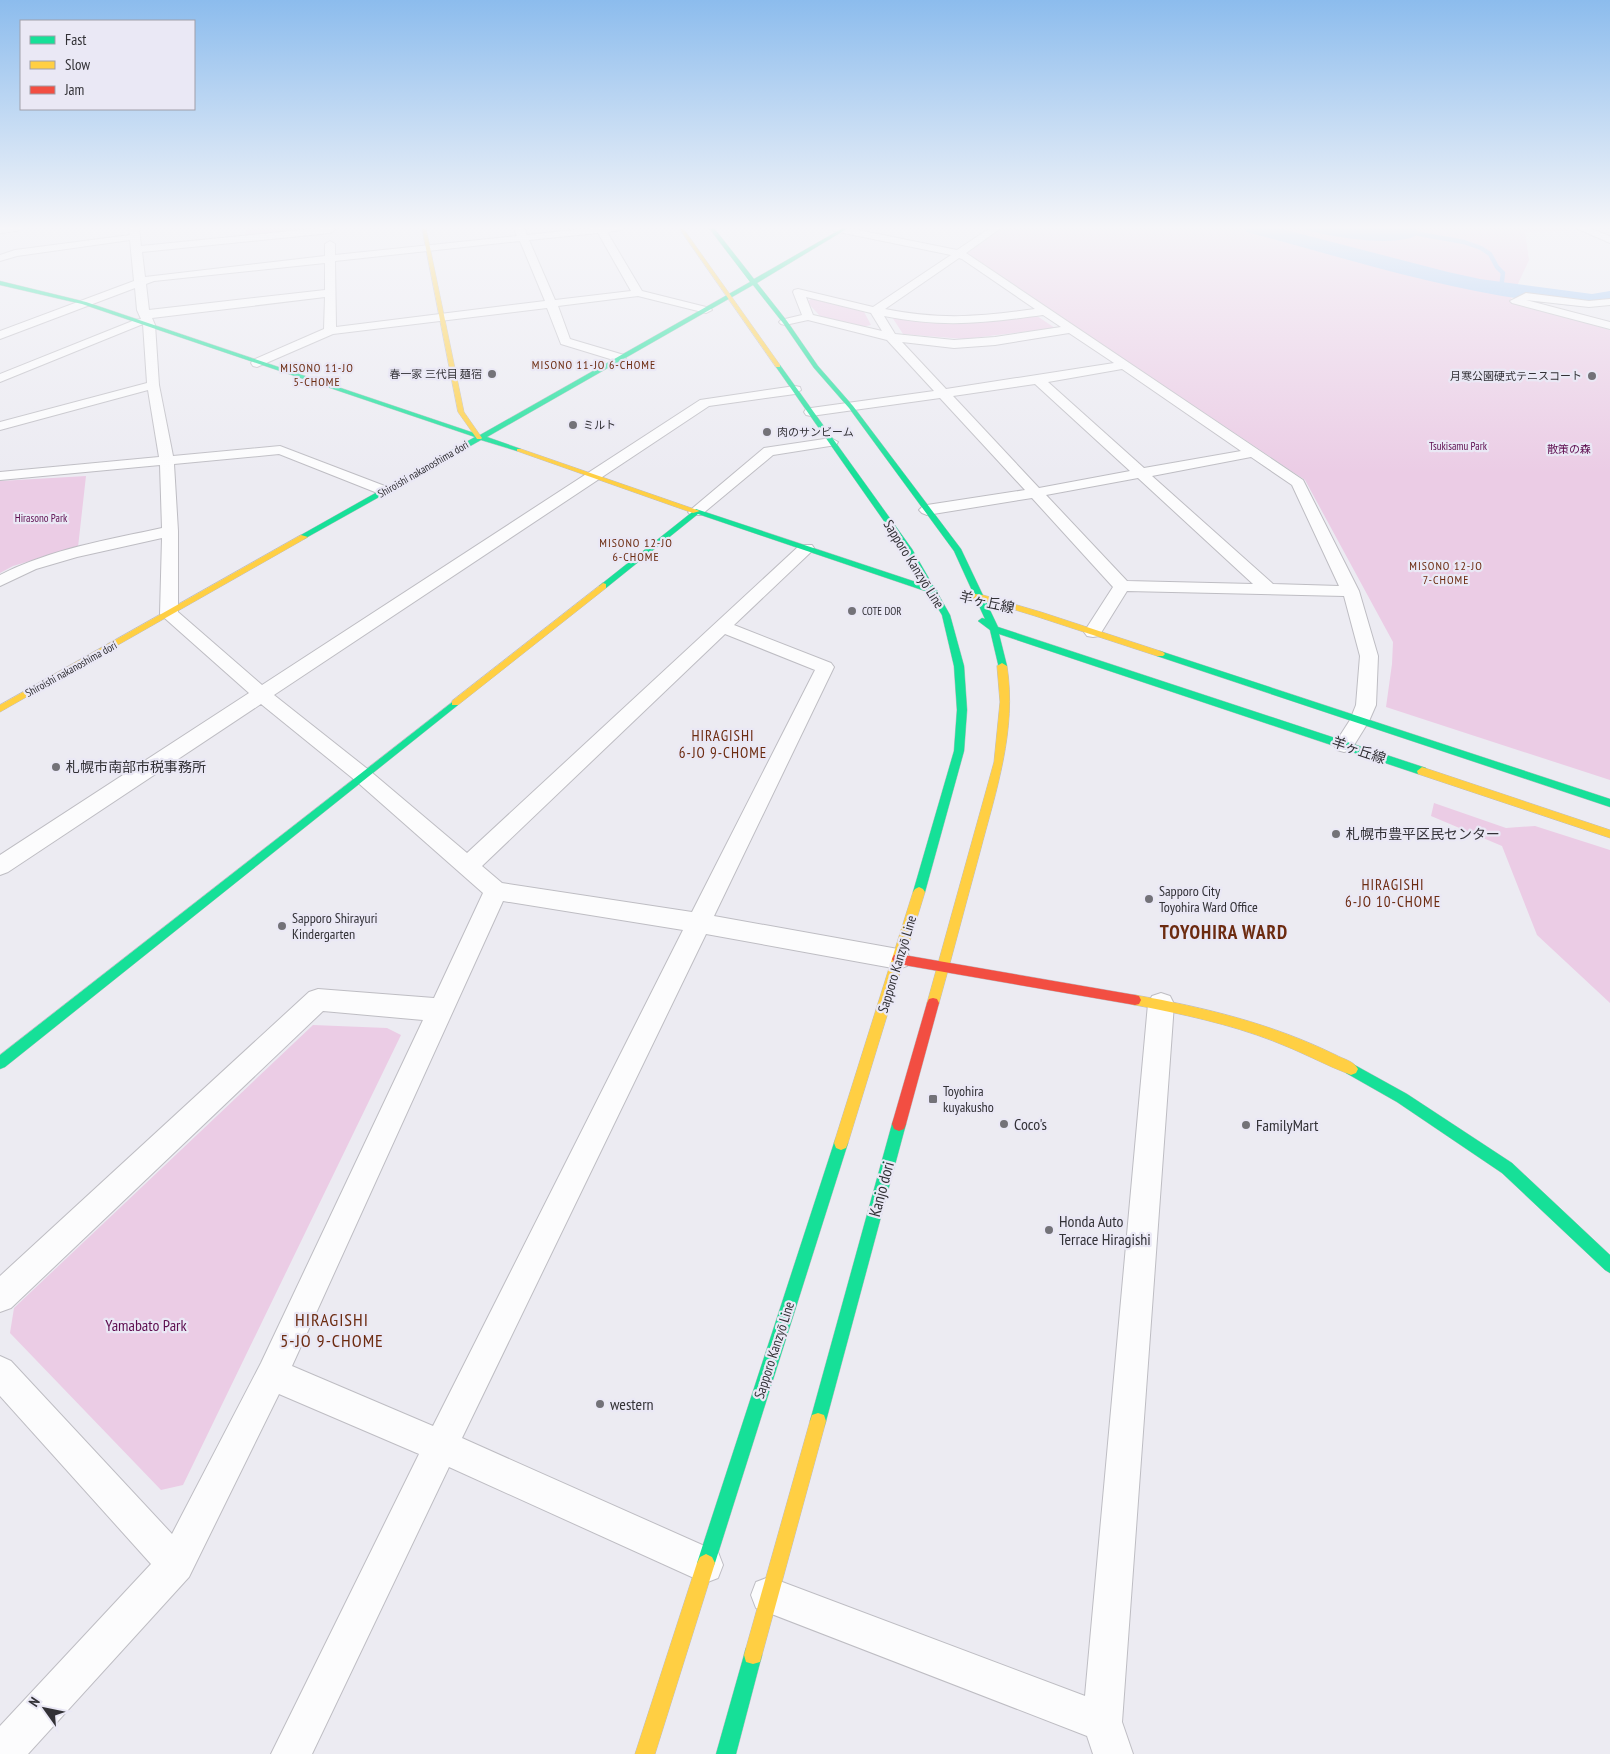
<svg xmlns="http://www.w3.org/2000/svg" width="1610" height="1754" font-family="'PT Sans Narrow','Noto Sans JP',sans-serif">
	<style>
		.green { fill: #ebcce5 }
		.water { fill: #a3c9f5 }
		.lines { fill: none; stroke-linecap: round; stroke-linejoin: round }
		.stream { stroke: #a3c9f5; stroke-width: 4.5 }
		.river { fill: #a3c9f5; fill-rule: evenodd }
		.street-casing { stroke: #bebdc3; stroke-width: 2 }
		.fast-casing { stroke: #bebdc3; stroke-width: 1 }
		.slow-casing { stroke: #bebdc3; stroke-width: 1 }
		.jam-casing { stroke: #bebdc3; stroke-width: 1 }
		.street { fill: #fcfcfd; fill-rule: evenodd }
		.fast { fill: #16e098; fill-rule: evenodd }
		.slow { fill: #ffcf43; fill-rule: evenodd }
		.jam { fill: #f24e42; fill-rule: evenodd }
		.poi-dot { fill: #737278; stroke: #eae8f5; stroke-width: 2 }
		.labels { text-anchor: middle; dominant-baseline: central; stroke-width: 4.5; stroke-linejoin: round; paint-order: stroke }
		.far-poi-label { font-size: 11px; fill: #323136; stroke: #eae8f5; text-anchor: start }
		.far-park-label { font-size: 11px; fill: #5d0d4f; stroke: #eae8f5 }
		.far-street-label { font-size: 11px; fill: #323136; stroke: #eae8f5 }
		.far-neighbourhood-label { font-size: 12px; letter-spacing: 1px; fill: #6c2b10; stroke: #eae8f5 }
		.street-label { font-size: 14px; fill: #323136; stroke: #eae8f5 }
		.poi-label { font-size: 14px; fill: #323136; stroke: #eae8f5; text-anchor: start }
		.neighbourhood-label { font-size: 15px; letter-spacing: 1px; fill: #6c2b10; stroke: #eae8f5 }
		.near-poi-label { font-size: 16px; fill: #323136; stroke: #eae8f5; text-anchor: start }
		.near-street-label { font-size: 16px; fill: #323136; stroke: #eae8f5 }
		.near-park-label { font-size: 16px; fill: #5d0d4f; stroke: #eae8f5 }
		.near-neighbourhood-label { font-size: 18px; letter-spacing: 1px; fill: #6c2b10; stroke: #eae8f5 }
		.district-label { font-size: 19px; font-weight: bold; letter-spacing: 1px; fill: #6c2b10; stroke: #eae8f5 }
	</style>
	<rect width="100%" height="100%" fill="#ecebf2"/>
	<path class="green" d="M246 228H321L245 236Z
		M1001 228H1565L1569 231 1525 232 1529 260 1510 301 1610 330V780L1386 707 1392 664 1393 642 1305 480 965 253Z
		M811 299H817L863 310 871 325 862 327 820 316 807 302Z
		M1034 314 1055 328 964 339 903 334 892 317C914 320 935 324 958 323 983 323 1009 318 1034 314Z
		M86 476 78 547 13 566 0 573V481Z
		M1434 803 1506 828 1535 826 1610 850V1003L1537 935 1502 846 1431 816Z
		M313 1025 387 1028 401 1035 183 1485 161 1490 10 1333 14 1308Z"/>
	<path class="water" d="M1300 228H1416L1419 234C1397 249 1324 236 1300 228Z"/>
	<g class="lines">
		<path class="stream" d="M1419 234 1464 242 1481 248 1490 254 1497 267 1503 273 1501 288"/>
		<path class="river" d="M1244 228H1278L1448 272 1480 279 1592 294 1610 291V305C1582 310 1555 303 1527 300 1432 286 1340 257 1247 232Z"/>
		<g class="street-casing">
			<path id="street" d="M0 228H22L17 231 0 233Z
				M129 228H139L141 246 321 228H333L335 230 330 233 142 252 145 277 325 256V244L330 241 335 244V255L517 236 514 228H524L527 235 591 228H623L621 230 607 232 642 291 710 308 712 310 706 313 638 296 558 306 570 339 624 355 626 358 620 362 561 344 547 308 333 334 257 367 253 366 251 363 253 360 324 329 325 297 152 318 155 325 159 385 173 456 280 446 390 488 392 491 390 494H380L279 454 174 464 178 531V612L262 685 700 400 795 386 800 387 801 390 795 394 709 406 274 695 370 771 467 853 800 545H812L814 548 812 551 734 625 831 663 834 667 714 916 898 949 907 952 910 959 907 966 898 969 706 934 462 1438 718 1552 723 1565 718 1578 705 1583 449 1467 312 1754H271L419 1454 279 1394 189 1577 28 1754H0V1726L151 1564 0 1396V1356L11 1361 172 1534 261 1363 423 1020 323 1011 11 1308 0 1312V1276L309 992 318 989 434 998 483 893 356 781 261 704 8 872 0 875V855L249 693 160 614 162 538 77 557 36 569 0 586V575C51 549 107 540 162 528L160 465 0 480V472L159 457 148 390 0 430V422L147 383 143 324 0 382V374L135 320 141 319 137 310 135 288 0 339V331L134 281 130 240 17 256 0 261V255L15 250 130 235ZM598 233 631 291 555 300 529 240ZM520 241 545 301 336 327 335 261ZM325 263V290L149 310 146 284 154 281ZM725 634 815 670 692 912 502 883 482 866ZM503 901 683 930 433 1426 292 1366Z
				M829 228H848L957 250 990 228H1001L966 253 1303 480 1359 591 1378 656 1376 705 1369 721 1351 750 1344 752 1337 750 1334 745 1350 720 1356 705 1360 656 1344 596 1127 591 1099 636 1093 637 1087 636 1084 632 1113 587 1032 498 927 515 922 513 919 510 922 507 927 505 1025 490 940 398 811 416 806 415 804 412 806 409 811 408 934 391 887 340 808 320 785 325 781 324 779 322 781 320 802 315 793 292 794 290 798 289 873 307 951 255 834 231ZM959 258 962 259 1035 309C980 317 940 320 885 309ZM806 297 871 313 882 331 813 315ZM1043 315 1061 327 995 337 954 340 895 334 884 316C944 328 983 323 1043 315ZM1069 333 1114 363 946 389 902 342 954 348 995 345ZM1122 369 1241 451 1144 468 1048 382ZM1035 384 1130 471 1039 488 953 396ZM1251 457 1292 485 1339 586 1273 584 1152 476ZM1138 478 1253 584 1127 581 1046 495Z
				M1576 228H1589L1610 236V243Z
				M1526 293 1589 301 1610 299V305L1589 307 1526 300 1610 322V329L1512 303 1510 301Z
				M831 438 838 442 836 445 773 455 701 515H691L688 512 764 448Z
				M1161 993 1170 996 1174 1004 1122 1722 1133 1754H1093L1087 1736 756 1608 751 1595 756 1582 769 1577 1085 1696 1148 1004 1152 996Z"/>
		</g>
		<g class="fast-casing">
			<path id="fast" d="M709 228H714L754 279 843 228H848L757 283 787 321 818 366 853 406 961 549 998 627 1426 768 1427 771 1426 774H1418L999 634 1007 666 1005 668H999L990 630 978 621 982 618 985 619 954 551 849 408 814 368 783 323 753 285 487 437 521 449V451H517L481 440 304 539H301V535L475 437 82 304 0 285V281L86 302 480 435 750 282Z
				M776 365H780L912 549 935 589 938 591 937 592 950 615 964 666 967 710 964 751 925 892 923 895H915L913 892 954 751 957 710 954 666 942 615 928 592 698 514 606 588H600L599 586 696 509 925 585 905 551 776 367Z
				M1160 651 1610 799V807L1157 656 1155 654Z
				M455 700 458 701V705L5 1067 0 1069V1055Z
				M1351 1063 1407 1094 1512 1163 1610 1255V1273L1605 1270 1502 1173 1397 1102 1346 1073 1344 1069 1346 1065Z
				M899 1117 904 1119 906 1124 826 1421 824 1427 818 1429 812 1427 810 1421 892 1124 894 1119Z
				M841 1136 846 1138 848 1143 715 1563 712 1569 706 1572 700 1569 697 1563 834 1143 836 1138Z
				M753 1646 760 1648 762 1655 736 1754H716L744 1655 746 1648Z"/>
		</g>
		<g class="slow-casing">
			<path id="slow" d="M422 228H426L464 412 482 438 481 439H477L458 412Z
				M679 228H683L780 365V367H776Z
				M517 449H521L700 511 693 513 517 451Z
				M301 535 308 537 0 712V705Z
				M603 583 606 584V588L458 705H452V701Z
				M967 593 983 595 1041 612 1163 652 1165 654 1163 656H1157L1035 616 979 599 964 598V594Z
				M1002 663 1007 666C1017 730 996 791 980 852 966 903 953 953 939 1003L937 1007 933 1008 929 1007 927 1003 994 762 1000 702 997 666Z
				M1422 767 1610 830V838L1418 774 1417 771Z
				M919 887 923 889 925 892 848 1143 846 1148 841 1150 836 1148 834 1143 913 892 915 889Z
				M1135 995C1204 1007 1273 1024 1336 1055 1343 1059 1354 1061 1358 1069L1356 1073 1351 1075C1325 1065 1300 1051 1273 1041 1229 1024 1182 1014 1135 1005L1131 1004 1129 1000 1131 996Z
				M818 1413 824 1415 826 1421 762 1655 760 1662 753 1664 746 1662 744 1655 810 1421 812 1415Z
				M706 1554 712 1557 715 1563 655 1754H635L697 1563 700 1557Z"/>
		</g>
		<g class="jam-casing">
			<path id="jam" d="M898 954 1135 995 1139 996 1141 1000 1139 1004 1135 1005 898 964 894 963 892 959 894 955Z
				M933 998 937 999 939 1003 906 1124 904 1129 899 1131 894 1129 892 1124 927 1003 929 999Z"/>
		</g>
		<use href="#street" class="street"/>
		<use href="#fast" class="fast"/>
		<use href="#slow" class="slow"/>
		<use href="#jam" class="jam"/>
	</g>
	<linearGradient id="sky" x2="0" y2="1"><stop stop-color="#8cbced"/><stop offset="0.48" stop-color="#f6f6f9"/><stop offset="1" stop-color="#f6f6f9" stop-opacity="0"/></linearGradient>
	<rect width="1610" height="474" fill="url(#sky)"/>
	<g class="poi-dot">
		<circle cx="492" cy="374" r="5"/>
		<circle cx="1592" cy="376" r="5"/>
		<circle cx="573" cy="425" r="5"/>
		<circle cx="767" cy="432" r="5"/>
		<circle cx="852" cy="611" r="5"/>
		<circle cx="56" cy="767" r="5"/>
		<circle cx="1336" cy="834" r="5"/>
		<circle cx="1149" cy="899" r="5"/>
		<circle cx="282" cy="926" r="5"/>
		<rect x="928" y="1094" width="10" height="10" rx="2.5"/>
		<circle cx="1004" cy="1124" r="5"/>
		<circle cx="1246" cy="1125" r="5"/>
		<circle cx="1049" cy="1230" r="5"/>
		<circle cx="600" cy="1404" r="5"/>
	</g>
	<g class="labels">
		<g class="far-poi-label">
			<text x="482" y="374" text-anchor="end">春一家 三代目 麺宿</text>
			<text x="1582" y="376" text-anchor="end">月寒公園硬式テニスコート</text>
			<text x="583" y="425">ミルト</text>
			<text x="777" y="432">肉のサンビーム</text>
			<text x="862" y="611">COTE DOR</text>
		</g>
		<g class="far-park-label">
			<text x="1458" y="446">Tsukisamu Park</text>
			<text x="1569" y="449">散策の森</text>
			<text x="41" y="518">Hirasono Park</text>
		</g>
		<g class="far-street-label">
			<text transform="translate(423 469) rotate(-30)">Shiroishi nakanoshima dori</text>
			<text transform="translate(71 669) rotate(-29)">Shiroishi nakanoshima dori</text>
		</g>
		<g class="far-neighbourhood-label">
			<text x="594" y="364">MISONO 11-JO 6-CHOME</text>
			<text x="317" y="367">MISONO 11-JO<tspan x="317" dy="14">5-CHOME</tspan></text>
			<text x="636" y="542">MISONO 12-JO<tspan x="636" dy="14">6-CHOME</tspan></text>
			<text x="1446" y="565">MISONO 12-JO<tspan x="1446" dy="14">7-CHOME</tspan></text>
		</g>
		<g class="street-label">
			<text transform="translate(914 564) rotate(58)">Sapporo Kanzyō Line</text>
			<text transform="translate(987 602) rotate(13)">羊ヶ丘線</text>
			<text transform="translate(1359 750) rotate(19)">羊ヶ丘線</text>
			<text transform="translate(897 964) rotate(-73)">Sapporo Kanzyō Line</text>
			<text transform="translate(774 1350) rotate(-72)">Sapporo Kanzyō Line</text>
		</g>
		<g class="poi-label">
			<text x="66" y="767">札幌市南部市税事務所</text>
			<text x="1346" y="834">札幌市豊平区民センター</text>
			<text x="1159" y="891">Sapporo City<tspan x="1159" dy="16">Toyohira Ward Office</tspan></text>
			<text x="292" y="918">Sapporo Shirayuri<tspan x="292" dy="16">Kindergarten</tspan></text>
			<text x="943" y="1091">Toyohira<tspan x="943" dy="16">kuyakusho</tspan></text>
		</g>
		<g class="neighbourhood-label">
			<text x="723" y="735">HIRAGISHI<tspan x="723" dy="17">6-JO 9-CHOME</tspan></text>
			<text x="1393" y="884">HIRAGISHI<tspan x="1393" dy="17">6-JO 10-CHOME</tspan></text>
		</g>
		<g class="near-poi-label">
			<text x="1014" y="1124">Coco's</text>
			<text x="1256" y="1125">FamilyMart</text>
			<text x="1059" y="1221">Honda Auto<tspan x="1059" dy="18">Terrace Hiragishi</tspan></text>
			<text x="610" y="1404">western</text>
		</g>
		<g class="near-street-label">
			<text transform="translate(881 1189) rotate(-75)">Kanjo dori</text>
		</g>
		<g class="near-park-label">
			<text x="146" y="1325">Yamabato Park</text>
		</g>
		<g class="near-neighbourhood-label">
			<text x="332" y="1319">HIRAGISHI<tspan x="332" dy="21">5-JO 9-CHOME</tspan></text>
		</g>
		<g class="district-label">
			<text x="1224" y="932">TOYOHIRA WARD</text>
		</g>
	</g>
	<rect x="20" y="20" width="175" height="90" fill="#eae8f5" stroke="#a09fa9"/>
	<rect x="30" y="36" width="25" height="8" fill="#16e098" stroke="#a09fa9"/>
	<text x="65" y="45" font-size="15" fill="#323136">Fast</text>
	<rect x="30" y="61" width="25" height="8" fill="#ffcf43" stroke="#a09fa9"/>
	<text x="65" y="70" font-size="15" fill="#323136">Slow</text>
	<rect x="30" y="86" width="25" height="8" fill="#f24e42" stroke="#a09fa9"/>
	<text x="65" y="95" font-size="15" fill="#323136">Jam</text>
	<g transform="translate(45 1709) rotate(303)" stroke="#eae8f5" stroke-width="4" paint-order="stroke">
	<path d="M0-4L9 19L0 12L-9 19Z" fill="#323136"/>
	<text y="-8" font-size="14" font-weight="bold" text-anchor="middle" fill="#323136">N</text>
	</g>
</svg>
